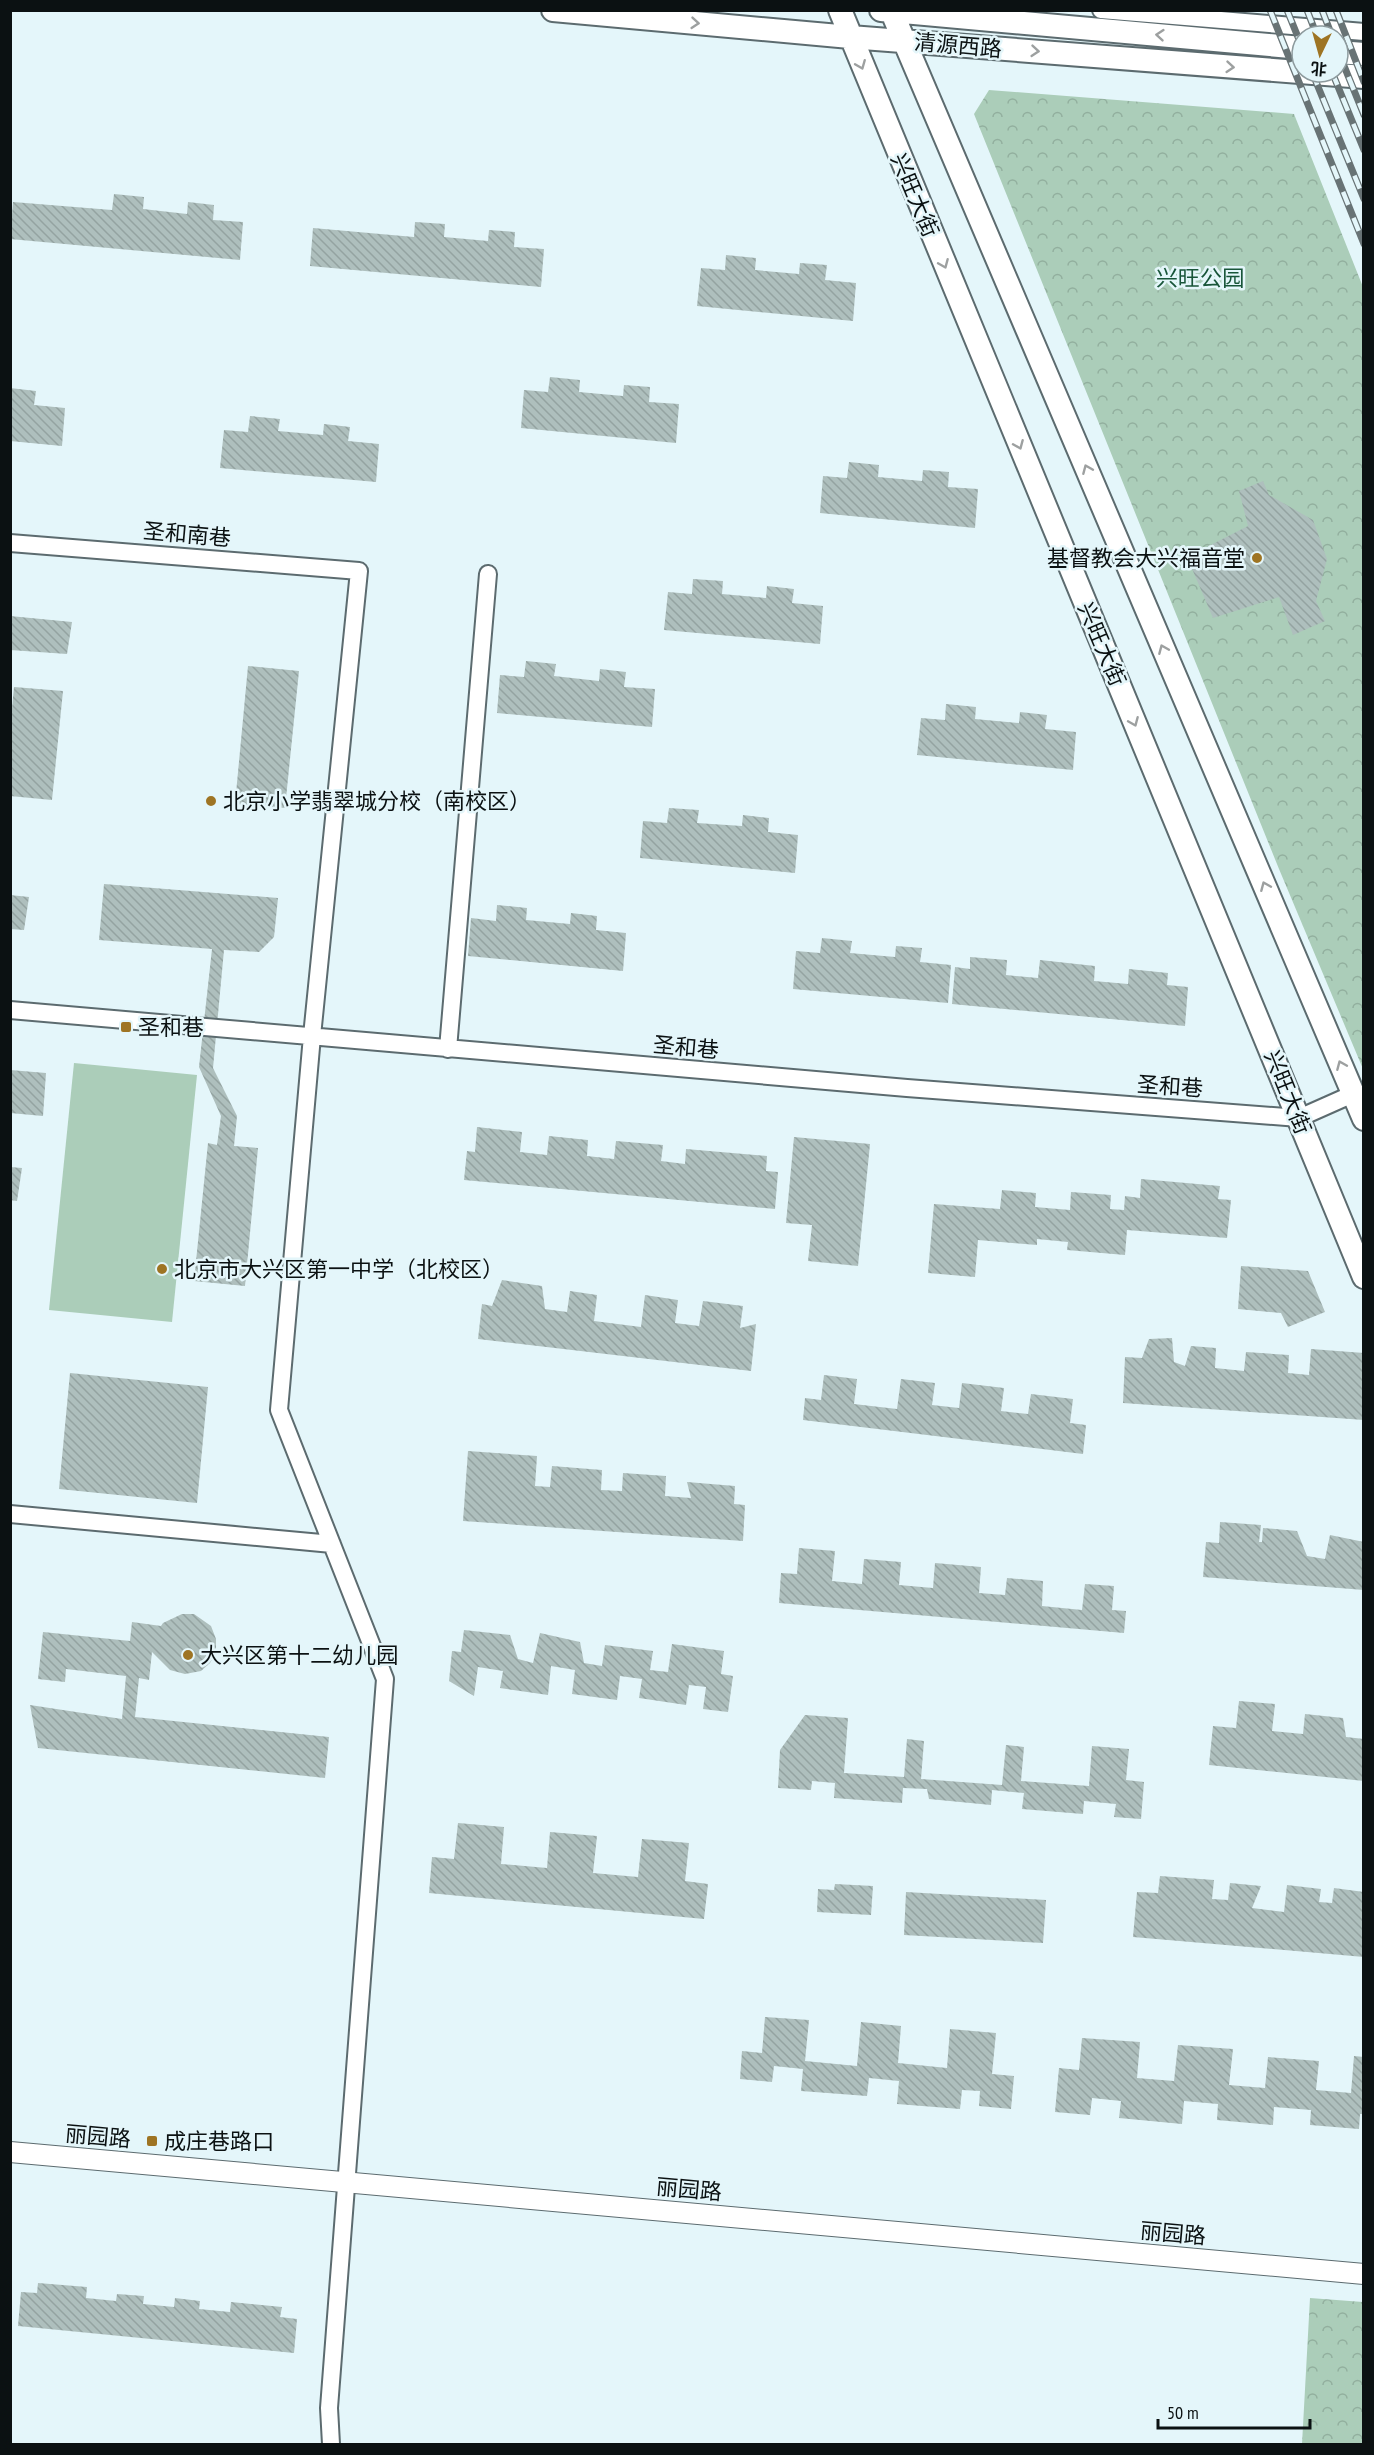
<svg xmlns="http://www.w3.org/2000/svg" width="1374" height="2455" font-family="'PT Sans Narrow','Noto Sans SC',sans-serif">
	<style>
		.park { fill: url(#park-crowns) }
		.garden { fill: #abcdb9 }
		.building { fill: url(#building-back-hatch) }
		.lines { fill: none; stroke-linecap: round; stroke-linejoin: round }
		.minor-casing { stroke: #5c6b6f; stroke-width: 20 }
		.tertiary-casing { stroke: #5c6b6f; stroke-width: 22 }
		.secondary-casing { stroke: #5c6b6f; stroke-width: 26 }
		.minor { stroke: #fff; stroke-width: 16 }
		.tertiary { stroke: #fff; stroke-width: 20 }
		.secondary { stroke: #fff; stroke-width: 22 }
		.rail-casing { stroke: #687375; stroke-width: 7 }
		.rail { stroke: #e4f6fa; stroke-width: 4.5; stroke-dasharray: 14; stroke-linecap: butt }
		.oneway { stroke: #9da0a0 }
		.poi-dot { fill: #9e7423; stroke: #e4f6fa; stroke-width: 2 }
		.labels { text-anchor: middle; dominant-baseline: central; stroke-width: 5; stroke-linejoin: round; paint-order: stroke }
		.street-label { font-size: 22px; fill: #0b1112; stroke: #e4f6fa }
		.park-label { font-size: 22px; fill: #185539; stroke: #e4f6fa }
		.poi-label { font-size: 22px; fill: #0b1112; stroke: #e4f6fa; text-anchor: start }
	</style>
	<defs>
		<pattern id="park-crowns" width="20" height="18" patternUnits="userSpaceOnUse" patternTransform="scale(1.5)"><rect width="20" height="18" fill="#abcdb9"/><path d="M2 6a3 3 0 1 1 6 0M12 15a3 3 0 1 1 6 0" fill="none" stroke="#92af9e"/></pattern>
		<pattern id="building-back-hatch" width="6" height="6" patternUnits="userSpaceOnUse" patternTransform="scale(1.5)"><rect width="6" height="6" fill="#aebfbd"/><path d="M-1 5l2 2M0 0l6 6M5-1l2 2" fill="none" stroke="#94a3a1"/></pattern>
	</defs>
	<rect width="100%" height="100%" fill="#e4f6fa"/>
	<path class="park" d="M989 90 1294 114 1363 287V1069L1279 869 974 114Z
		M1310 2298 1363 2302V2444H1302Z"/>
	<path class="garden" d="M74 1063 197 1075 172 1322 49 1310Z"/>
	<path class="building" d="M114 194 144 197 143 209 187 214 188 202 214 205 213 220 243 222 240 260 10 239 13 202 112 210Z
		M415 222 445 224 444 237 488 241 489 230 515 232 514 247 544 249 541 287 310 266 313 228 414 237Z
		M726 255 756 258 755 270 799 274 800 263 827 265 825 280 856 283 853 321 697 306 701 268 725 270Z
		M550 377 580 380 579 392 623 396 624 385 650 387 649 402 679 404 676 443 521 428 524 390 548 392Z
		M10 388 36 391 34 405 65 408 62 446 10 441Z
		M250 416 280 419 278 431 323 435 324 424 350 427 348 441 379 444 376 482 220 468 224 430 248 432Z
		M849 462 879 465 878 477 922 481 923 470 949 472 948 487 978 489 975 528 820 513 823 476 847 478Z
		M1263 481 1269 495 1313 520 1327 559 1316 601 1325 621 1293 635 1279 597 1213 618 1187 557 1248 526 1239 491Z
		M693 579 723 581 722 594 766 598 767 586 794 589 792 603 823 606 820 644 664 630 668 592 692 594Z
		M10 616 72 622 67 654 10 650Z
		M526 661 556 664 554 676 599 681 600 669 626 672 624 687 655 689 652 727 497 713 500 675 524 677Z
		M248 666 299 671 285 808 235 804Z
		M14 687 63 691 52 800 10 796V729Z
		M946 704 976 707 975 719 1019 723 1020 712 1047 715 1045 729 1076 732 1073 770 917 755 921 718 945 720Z
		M669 808 699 810 697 823 742 826 743 815 769 818 768 832 798 835 795 873 640 858 643 821 667 823Z
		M104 884 278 898 274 937 259 952 224 950 213 1068 237 1116 234 1146 258 1148 245 1286 194 1281 208 1143 217 1145 221 1116 199 1067 212 949 99 940Z
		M10 895 29 897 24 930 10 929Z
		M497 905 527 908 526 920 570 924 571 913 597 916 596 930 626 933 623 971 468 956 471 918 496 921Z
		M822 938 852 941 850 953 895 957 896 946 922 948 920 962 951 965 948 1003 793 989 796 951 820 953Z
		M970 957 1007 960 1006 975 1038 978 1040 960 1095 966 1094 981 1128 984 1129 969 1168 973 1167 985 1188 987 1185 1026 952 1004 955 967 970 969Z
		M10 1070 46 1073 43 1116 10 1113Z
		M477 1127 522 1132 520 1152 547 1155 549 1136 588 1140 587 1156 614 1159 616 1141 663 1145 661 1161 685 1164 686 1149 767 1156 766 1171 778 1172 775 1209 464 1180 467 1151 475 1152Z
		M794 1137 870 1144 858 1266 808 1261 812 1225 786 1223Z
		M10 1167 22 1168 17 1201 10 1200Z
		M1141 1179 1220 1186 1218 1199 1231 1200 1227 1238 1127 1230 1125 1255 1067 1250 1068 1242 1037 1239V1245L978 1240 975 1277 928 1273 934 1204 1000 1209 1002 1190 1036 1193 1035 1207 1070 1210 1071 1192 1111 1195 1110 1209 1124 1210 1125 1196 1140 1198Z
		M1241 1266 1308 1271 1325 1312 1288 1327 1281 1313 1238 1309Z
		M502 1280 542 1286 545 1309 567 1312 570 1291 597 1295 594 1321 641 1327 645 1295 678 1300 675 1323 699 1326 703 1301 743 1306 740 1328 756 1324 751 1371 478 1339 482 1304 492 1306Z
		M1172 1338 1174 1362 1185 1366 1191 1346 1216 1348 1215 1368 1244 1371 1246 1352 1289 1355 1288 1373 1309 1375 1311 1349 1364 1353V1420L1123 1403 1125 1357 1142 1358 1149 1339Z
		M70 1373 208 1387 197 1503 59 1489Z
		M824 1375 857 1379 854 1404 897 1409 901 1379 935 1383 932 1405 959 1408 962 1383 1004 1388 1001 1411 1028 1414 1031 1394 1073 1399 1070 1423 1086 1425 1083 1454 803 1420 805 1398 821 1400Z
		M468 1451 537 1456 535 1486 550 1487 552 1466 602 1470 601 1490 622 1491 623 1473 666 1476 665 1496 691 1498 687 1482 735 1486 734 1504 745 1505 743 1541 463 1521Z
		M1220 1522 1261 1525 1259 1542H1262L1263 1528 1297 1531 1307 1556 1325 1559 1330 1535 1364 1542V1590L1203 1577 1206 1542 1219 1543Z
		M799 1548 835 1551 832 1581 862 1584 864 1559 901 1562 899 1585 933 1588 935 1563 981 1567 979 1593 1005 1595 1007 1578 1043 1581 1042 1606 1082 1610 1085 1584 1114 1586 1112 1610 1126 1611 1124 1633 779 1603 781 1573 797 1574Z
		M182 1614H194L211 1626 216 1639V1652L210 1663 201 1671 185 1674 170 1670 152 1652 149 1680 139 1678 135 1717 329 1737 325 1778 38 1748 30 1705 122 1719 126 1676 66 1669 65 1682 38 1679 43 1632 130 1641 132 1622 161 1626 163 1623Z
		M464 1630 510 1635 518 1659 533 1663 540 1633 580 1642 584 1663 602 1666 605 1645 653 1651 650 1670 668 1672 672 1644 724 1651 721 1674 733 1676 728 1712 703 1709 706 1687 689 1685 686 1705 639 1698 642 1679 620 1676 617 1700 572 1694 575 1670 551 1666 548 1695 500 1688 503 1671 478 1667 474 1696 449 1681 452 1651 461 1652Z
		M1239 1701 1275 1704 1272 1731 1303 1734 1305 1714 1343 1718 1346 1737 1364 1739V1781L1209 1765 1213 1726 1236 1728Z
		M805 1715 848 1718 844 1773 904 1777 907 1739 924 1741 921 1779 1002 1785 1006 1745 1024 1747 1021 1781 1089 1786 1092 1746 1129 1749 1126 1780 1144 1782 1141 1819 1114 1817 1116 1804 1084 1801 1083 1814 1022 1809 1024 1793 992 1790 991 1805 929 1799 927 1789 903 1788 902 1803 834 1798 835 1783 812 1781 811 1790 778 1788 780 1750Z
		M458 1823 504 1827 501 1864 547 1868 550 1832 597 1836 593 1873 638 1877 642 1839 689 1843 685 1881 708 1884 704 1919 429 1893 432 1857 454 1859Z
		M1160 1876 1214 1880 1212 1899 1228 1900 1230 1883 1261 1886 1252 1908 1284 1912 1287 1885 1321 1889 1319 1902 1332 1903 1334 1888 1364 1892V1957L1133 1937 1137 1892 1158 1893Z
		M835 1884 873 1886 871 1915 817 1912 818 1889 834 1890Z
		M906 1892 1046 1900 1043 1943 904 1935Z
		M765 2017 809 2020 805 2061 857 2066 861 2022 901 2026 898 2063 947 2068 950 2029 996 2033 992 2074 1014 2076 1011 2109 979 2106 980 2091 962 2090 960 2109 897 2104 899 2081 869 2078 867 2096 801 2091 803 2069 774 2066 772 2082 740 2079 742 2051 762 2053Z
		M1082 2038 1140 2042 1137 2078 1174 2081 1178 2045 1233 2049 1229 2085 1265 2088 1268 2057 1319 2061 1316 2090 1351 2093 1354 2056 1364 2057V2114H1360L1359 2129 1310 2125 1311 2110 1274 2107 1273 2125 1217 2120 1218 2104 1184 2101 1182 2124 1119 2118 1121 2101 1092 2098 1090 2115 1055 2112 1059 2068 1079 2070Z
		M38 2283 87 2287 86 2298 116 2301 117 2294 144 2296 143 2304 174 2307 175 2298 200 2301 199 2309 230 2312 231 2302 282 2307 280 2317 297 2319 294 2353 18 2326 21 2292 37 2293Z"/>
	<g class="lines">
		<g class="minor-casing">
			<path id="minor" d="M1101 10 1364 32
				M10 543 359 571 312 1036 279 1410 385 1679 329 2408 331 2444
				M10 1010 907 1088 1299 1118 1353 1094
				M448 1049 488 574
				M10 1514 332 1544"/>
		</g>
		<g class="tertiary-casing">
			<path id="tertiary" d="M10 2152 1364 2274"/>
		</g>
		<g class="secondary-casing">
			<path id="secondary" d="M553 10 850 37 1364 77
				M840 10 1364 1277
				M881 10 1302 48
				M891 10 1364 1119
				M1338 52 1364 54"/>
		</g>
		<use href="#minor" class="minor"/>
		<use href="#tertiary" class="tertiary"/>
		<use href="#secondary" class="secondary"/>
		<g class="rail-casing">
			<path id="rail" d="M1270 10 1364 244
				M1287 10 1302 47
				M1307 10 1317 36
				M1322 10 1332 36
				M1336 10 1364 82
				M1338 51 1364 115
				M1312 72 1364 199
				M1332 72 1364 150"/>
		</g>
		<use href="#rail" class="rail"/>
	</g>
	<defs><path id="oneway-chevron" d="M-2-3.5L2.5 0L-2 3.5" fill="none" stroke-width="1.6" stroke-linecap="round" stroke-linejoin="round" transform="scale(1.5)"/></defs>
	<g class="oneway">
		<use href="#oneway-chevron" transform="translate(695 23) rotate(5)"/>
		<use href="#oneway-chevron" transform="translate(1160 35) rotate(-175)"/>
		<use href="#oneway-chevron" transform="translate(1035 51) rotate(5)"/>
		<use href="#oneway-chevron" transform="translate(861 65) rotate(68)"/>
		<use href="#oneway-chevron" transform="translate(1230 67) rotate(5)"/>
		<use href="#oneway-chevron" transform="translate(944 264) rotate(67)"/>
		<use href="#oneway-chevron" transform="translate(1019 445) rotate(67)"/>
		<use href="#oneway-chevron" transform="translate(1087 469) rotate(-113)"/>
		<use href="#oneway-chevron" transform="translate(1163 649) rotate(-113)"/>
		<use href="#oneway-chevron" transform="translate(1134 722) rotate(67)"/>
		<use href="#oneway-chevron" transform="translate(1265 886) rotate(-113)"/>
		<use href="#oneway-chevron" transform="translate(1341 1065) rotate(-113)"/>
	</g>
	<g class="poi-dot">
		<circle cx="1257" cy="558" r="6"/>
		<circle cx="211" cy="801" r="6"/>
		<rect x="120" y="1021" width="12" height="12" rx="3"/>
		<circle cx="162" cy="1269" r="6"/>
		<circle cx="188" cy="1655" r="6"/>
		<rect x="146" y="2135" width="12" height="12" rx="3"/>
	</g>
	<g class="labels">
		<g class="street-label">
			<text transform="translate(958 45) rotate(5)">清源西路</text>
			<text transform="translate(915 195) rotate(67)">兴旺大街</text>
			<text transform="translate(187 534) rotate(5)">圣和南巷</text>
			<text transform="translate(1102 644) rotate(67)">兴旺大街</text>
			<text transform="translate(686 1047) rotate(5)">圣和巷</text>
			<text transform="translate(1170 1086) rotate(4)">圣和巷</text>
			<text transform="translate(1288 1092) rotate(68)">兴旺大街</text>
			<text transform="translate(98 2136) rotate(5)">丽园路</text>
			<text transform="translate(689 2189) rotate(5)">丽园路</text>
			<text transform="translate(1173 2233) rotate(5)">丽园路</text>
		</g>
		<g class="park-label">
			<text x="1200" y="278">兴旺公园</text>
		</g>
		<g class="poi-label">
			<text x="1245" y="558" text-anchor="end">基督教会大兴福音堂</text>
			<text x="223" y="801">北京小学翡翠城分校（南校区）</text>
			<text x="138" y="1027">圣和巷</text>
			<text x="174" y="1269">北京市大兴区第一中学（北校区）</text>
			<text x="200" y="1655">大兴区第十二幼儿园</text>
			<text x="164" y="2141">成庄巷路口</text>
		</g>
	</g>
	<rect width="1374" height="2455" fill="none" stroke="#0b1112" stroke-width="24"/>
	<g transform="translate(1320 54) rotate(185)"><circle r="28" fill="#e4f6fa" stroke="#8d9a9d" stroke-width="1.5"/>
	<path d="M0-4.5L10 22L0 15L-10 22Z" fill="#9e7423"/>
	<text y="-9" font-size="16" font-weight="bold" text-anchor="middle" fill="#0b1112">北</text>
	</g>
	<path d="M1158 2419v9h152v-9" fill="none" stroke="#0b1112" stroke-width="3"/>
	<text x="1167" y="2419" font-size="18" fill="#0b1112" stroke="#e4f6fa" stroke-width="4.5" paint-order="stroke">50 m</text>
</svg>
